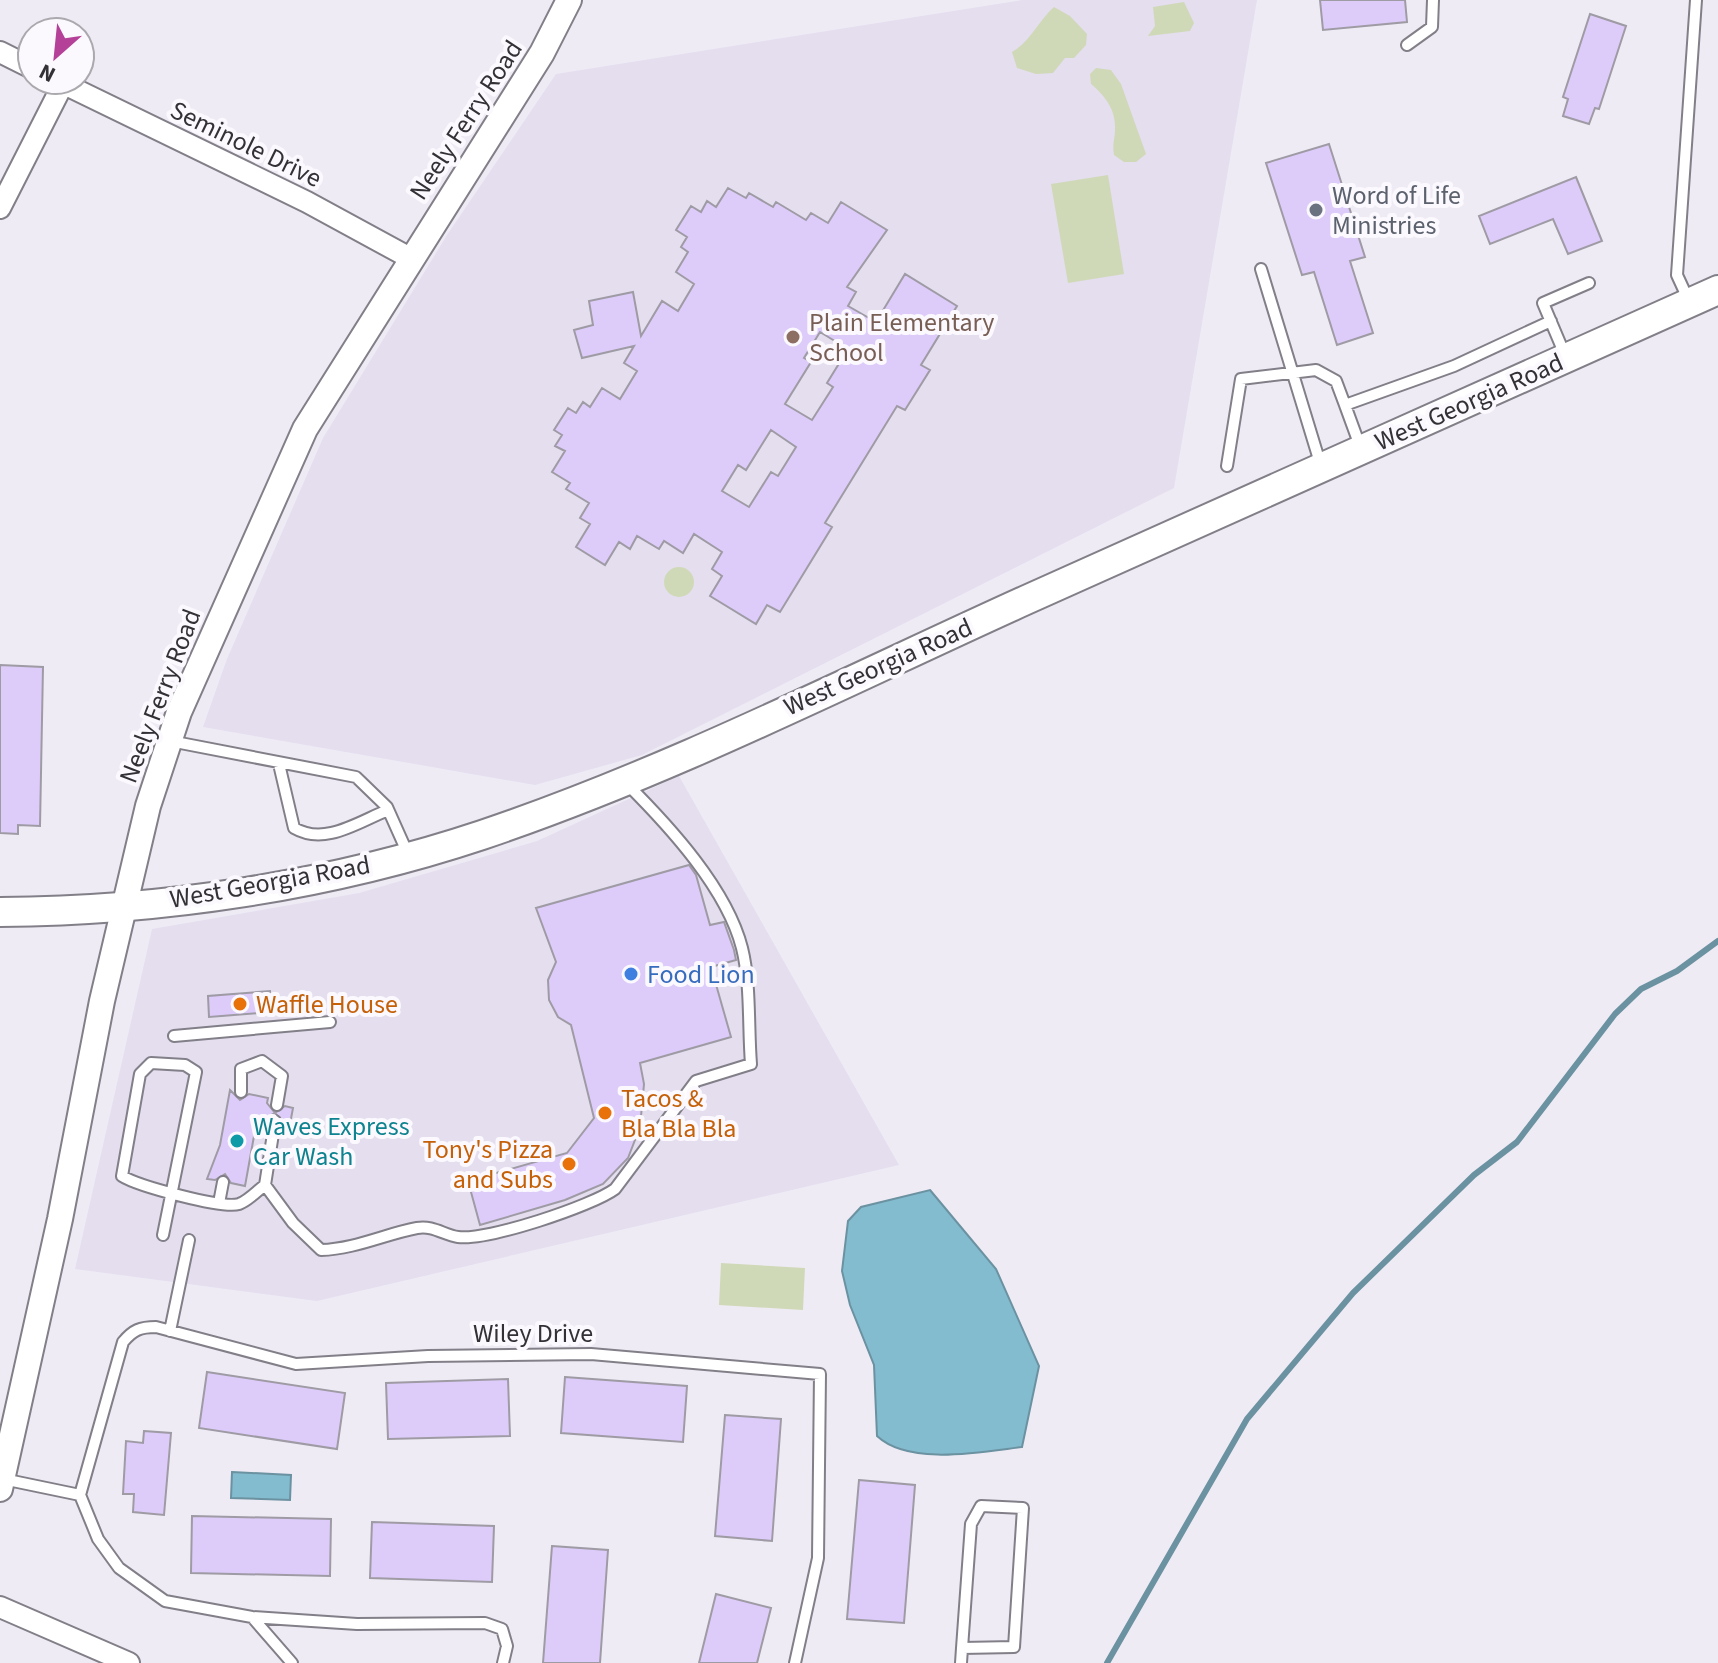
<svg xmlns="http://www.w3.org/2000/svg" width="1718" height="1663" font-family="'Source Sans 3',sans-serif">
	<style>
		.built { fill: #e4deef }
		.green { fill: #d0d9b7 }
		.water { fill: #83bbcf; stroke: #6b92a1; stroke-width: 2 }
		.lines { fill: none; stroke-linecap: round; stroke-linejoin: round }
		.stream { stroke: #6b92a1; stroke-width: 6 }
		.building { fill: #ddccfa; stroke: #9f9ba5; stroke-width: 2; fill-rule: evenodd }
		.service-casing { stroke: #827f88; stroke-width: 14 }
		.minor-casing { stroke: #827f88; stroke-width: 24 }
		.tertiary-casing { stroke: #827f88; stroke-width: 28 }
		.secondary-casing { stroke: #827f88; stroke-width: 32 }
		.service { stroke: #fff; stroke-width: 10 }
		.minor { stroke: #fff; stroke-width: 20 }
		.tertiary { stroke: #fff; stroke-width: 24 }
		.secondary { stroke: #fff; stroke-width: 28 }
		.worship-dot { fill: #6b7280; stroke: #fbf9fe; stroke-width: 3 }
		.education-dot { fill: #8d6e63; stroke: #fbf9fe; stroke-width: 3 }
		.shop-dot { fill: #3f7fe0; stroke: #fbf9fe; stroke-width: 3 }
		.food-dot { fill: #e8710a; stroke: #fbf9fe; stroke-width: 3 }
		.culture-dot { fill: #0f9aa8; stroke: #fbf9fe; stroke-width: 3 }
		.labels { text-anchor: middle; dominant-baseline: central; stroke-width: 8; stroke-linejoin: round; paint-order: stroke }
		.street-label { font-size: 26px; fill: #333135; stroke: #fbf9fe }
		.worship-label { font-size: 26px; fill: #5b616d; stroke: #fbf9fe; text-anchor: start }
		.education-label { font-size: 26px; fill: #785e54; stroke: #fbf9fe; text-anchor: start }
		.shop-label { font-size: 26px; fill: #366cbe; stroke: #fbf9fe; text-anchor: start }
		.food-label { font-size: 26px; fill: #c56008; stroke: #fbf9fe; text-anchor: start }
		.culture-label { font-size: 26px; fill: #0d838f; stroke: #fbf9fe; text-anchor: start }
	</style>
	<rect width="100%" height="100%" fill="#efebf5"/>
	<path class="built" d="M1022 0H1257L1174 488 642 755 535 785 203 727 227 659 323 438 447 235 556 74Z
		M679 776 899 1165 317 1301 75 1269 152 929 359 893 537 841Z"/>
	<path class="green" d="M1184 2 1194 23 1190 31 1148 36 1155 26 1153 7Z
		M1054 7 1070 16 1087 34 1086 45 1074 58H1065L1053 73 1036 74 1017 68 1012 52C1032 40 1038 21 1054 7Z
		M1096 68 1111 70 1121 84 1146 154 1136 162H1124L1114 155C1112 144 1115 139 1115 129 1116 109 1104 95 1091 84L1090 74Z
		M1108 175 1124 274 1068 283 1051 184Z
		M664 582a15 15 0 1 1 30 0a15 15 0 1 1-30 0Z
		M721 1263 805 1268 803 1310 719 1305Z"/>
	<path class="water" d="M930 1190 996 1269 1039 1366 1022 1447C981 1452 909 1466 877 1436L874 1365 850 1305 842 1271 848 1221 861 1207Z
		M232 1472 291 1475 290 1500 231 1498Z"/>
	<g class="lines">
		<path class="stream" d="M1107 1663 1247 1419 1353 1293 1474 1175 1517 1142 1615 1014 1641 989 1677 971 1718 941"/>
	</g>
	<path class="building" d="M1320 0H1405L1407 22 1323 30Z
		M1590 14 1626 26 1599 109 1595 108 1589 124 1563 116 1568 99 1563 97Z
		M1329 144 1365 257 1350 261 1373 333 1337 345 1314 272 1302 275 1266 163Z
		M1576 177 1602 241 1568 254 1553 219 1490 244 1479 216Z
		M728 188 746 198 749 193 773 207 776 202 806 220 811 213 828 223 841 202 887 230 847 287 856 292 848 306 876 322 905 274 957 306 921 365 930 370 905 410 897 406 825 523 832 527 780 612 767 605 756 624 710 596 722 576 712 569 722 552 694 534 683 553 664 541 659 549 637 536 630 549 619 542 605 565 576 547 590 524 580 518 589 503 566 489 570 483 552 472 565 451 555 446 562 435 554 430 568 408 576 413 583 402 590 407 602 388 620 399 637 371 624 363 634 346 582 358 574 330 593 325 589 301 633 292 641 336 662 301 678 311 694 284 676 272 688 252 681 247 687 237 676 230 691 206 701 212 707 201 716 207ZM820 332 848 349 827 383 833 387 812 420 785 404 811 362 804 358ZM771 430 796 447 778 476 771 472 749 507 722 491 738 465 746 470Z
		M0 665 43 667 40 826 18 825V834L0 833Z
		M689 865 696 875 710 925 724 922 734 950 736 960 711 967 731 1037 640 1063 644 1084 640 1127 628 1158 603 1184 565 1200 480 1225 468 1181 567 1153 594 1118 571 1025 558 1017 549 1000 548 980 556 962 536 908Z
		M270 991 272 1012 209 1017 208 996Z
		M230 1090 240 1100 249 1094 268 1098 267 1103 275 1113 285 1106 293 1108 290 1124 283 1122 275 1113 264 1119 263 1126 256 1125 245 1186 231 1183 225 1174 215 1180 207 1179 220 1145Z
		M207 1372 345 1393 337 1449 199 1428Z
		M565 1377 687 1386 683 1442 561 1433Z
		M508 1379 510 1436 388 1439 386 1383Z
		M725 1415 781 1419 772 1541 715 1536Z
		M144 1431 171 1433 164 1515 133 1512 134 1494H123L126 1441 143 1443Z
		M859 1480 915 1485 904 1623 847 1619Z
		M192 1516 331 1519 330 1576 191 1573Z
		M372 1522 494 1526 492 1582 370 1578Z
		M552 1546 608 1550 600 1663H543Z
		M716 1594 771 1608 757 1663H699Z"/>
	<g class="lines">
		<g class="service-casing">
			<path id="service" d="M1407 45 1432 27 1433 0
				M1261 269 1321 466
				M1689 301 1677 275 1696 0
				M1565 355 1543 303 1589 283
				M1360 446 1345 405 1454 366 1551 321
				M1227 466 1241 379 1316 370 1336 381 1345 405
				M170 741 356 777 387 807 408 854
				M279 764 294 828C325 846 358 822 388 810
				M174 1036 330 1022
				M241 1092V1069L262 1061 282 1076 277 1105
				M275 1121 265 1185 293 1223 321 1250C355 1249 385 1234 417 1228 433 1225 444 1235 458 1237 487 1241 592 1206 615 1189L696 1081 751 1064C748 1027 751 984 742 948 727 889 670 827 627 784
				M219 1203 223 1182
				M163 1235 196 1072 185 1065 151 1063 140 1074 122 1176C138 1186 222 1209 239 1204 248 1201 258 1190 265 1185
				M170 1331 189 1240
				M3 1479 80 1495 123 1342C133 1330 140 1327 156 1327L296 1364 428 1356 591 1354 820 1374 818 1558 795 1663
				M80 1495 98 1539 119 1568 165 1601 252 1617 357 1624 485 1623 502 1629 507 1646 503 1663
				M252 1617 292 1663
				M961 1663 962 1648 971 1524 981 1506 1023 1508 1014 1647 962 1648"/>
		</g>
		<g class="minor-casing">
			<path id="minor" d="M0 52 32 68
				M56 80 307 202 410 258
				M0 208 63 84
				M0 1607 129 1663"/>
		</g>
		<g class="tertiary-casing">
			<path id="tertiary" d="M0 1489 60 1219 102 1001 148 806 179 712 305 429 542 53 569 0"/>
		</g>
		<g class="secondary-casing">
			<path id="secondary" d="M0 912C161 911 329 886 482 835 669 772 847 681 1026 600 1256 496 1487 393 1718 290"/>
		</g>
		<use href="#service" class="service"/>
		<use href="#minor" class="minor"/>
		<use href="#tertiary" class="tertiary"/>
		<use href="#secondary" class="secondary"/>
	</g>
	<circle class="worship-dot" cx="1316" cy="210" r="8"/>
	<circle class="education-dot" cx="793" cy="337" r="8"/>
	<circle class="shop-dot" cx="631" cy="974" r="8"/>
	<g class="food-dot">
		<circle cx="240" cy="1004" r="8"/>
		<circle cx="605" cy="1113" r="8"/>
		<circle cx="569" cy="1164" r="8"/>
	</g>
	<circle class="culture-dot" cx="237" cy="1141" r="8"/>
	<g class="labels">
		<g class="street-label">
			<text transform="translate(466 120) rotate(-57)">Neely Ferry Road</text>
			<text transform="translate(246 144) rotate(26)">Seminole Drive</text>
			<text transform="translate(1469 402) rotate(-24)">West Georgia Road</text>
			<text transform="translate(878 667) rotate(-24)">West Georgia Road</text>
			<text transform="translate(160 696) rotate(-69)">Neely Ferry Road</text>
			<text transform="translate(270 882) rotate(-10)">West Georgia Road</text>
			<text x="533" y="1333">Wiley Drive</text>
		</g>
		<g class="worship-label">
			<text x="1332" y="195">Word of Life<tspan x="1332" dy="30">Ministries</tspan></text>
		</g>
		<g class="education-label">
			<text x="809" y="322">Plain Elementary<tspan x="809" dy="30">School</tspan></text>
		</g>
		<g class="shop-label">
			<text x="647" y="974">Food Lion</text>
		</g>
		<g class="food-label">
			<text x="256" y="1004">Waffle House</text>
			<text x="621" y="1098">Tacos &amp;<tspan x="621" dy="30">Bla Bla Bla</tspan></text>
			<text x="553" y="1149" text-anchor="end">Tony's Pizza<tspan x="553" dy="30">and Subs</tspan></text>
		</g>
		<g class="culture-label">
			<text x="253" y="1126">Waves Express<tspan x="253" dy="30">Car Wash</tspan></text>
		</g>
	</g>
	<g transform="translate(56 56) rotate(207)"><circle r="38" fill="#fbf9fe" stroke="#aba9ae" stroke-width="2"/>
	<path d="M0-6L14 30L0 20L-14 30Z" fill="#b54097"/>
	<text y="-12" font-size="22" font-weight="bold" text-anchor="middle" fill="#333135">N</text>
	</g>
</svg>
